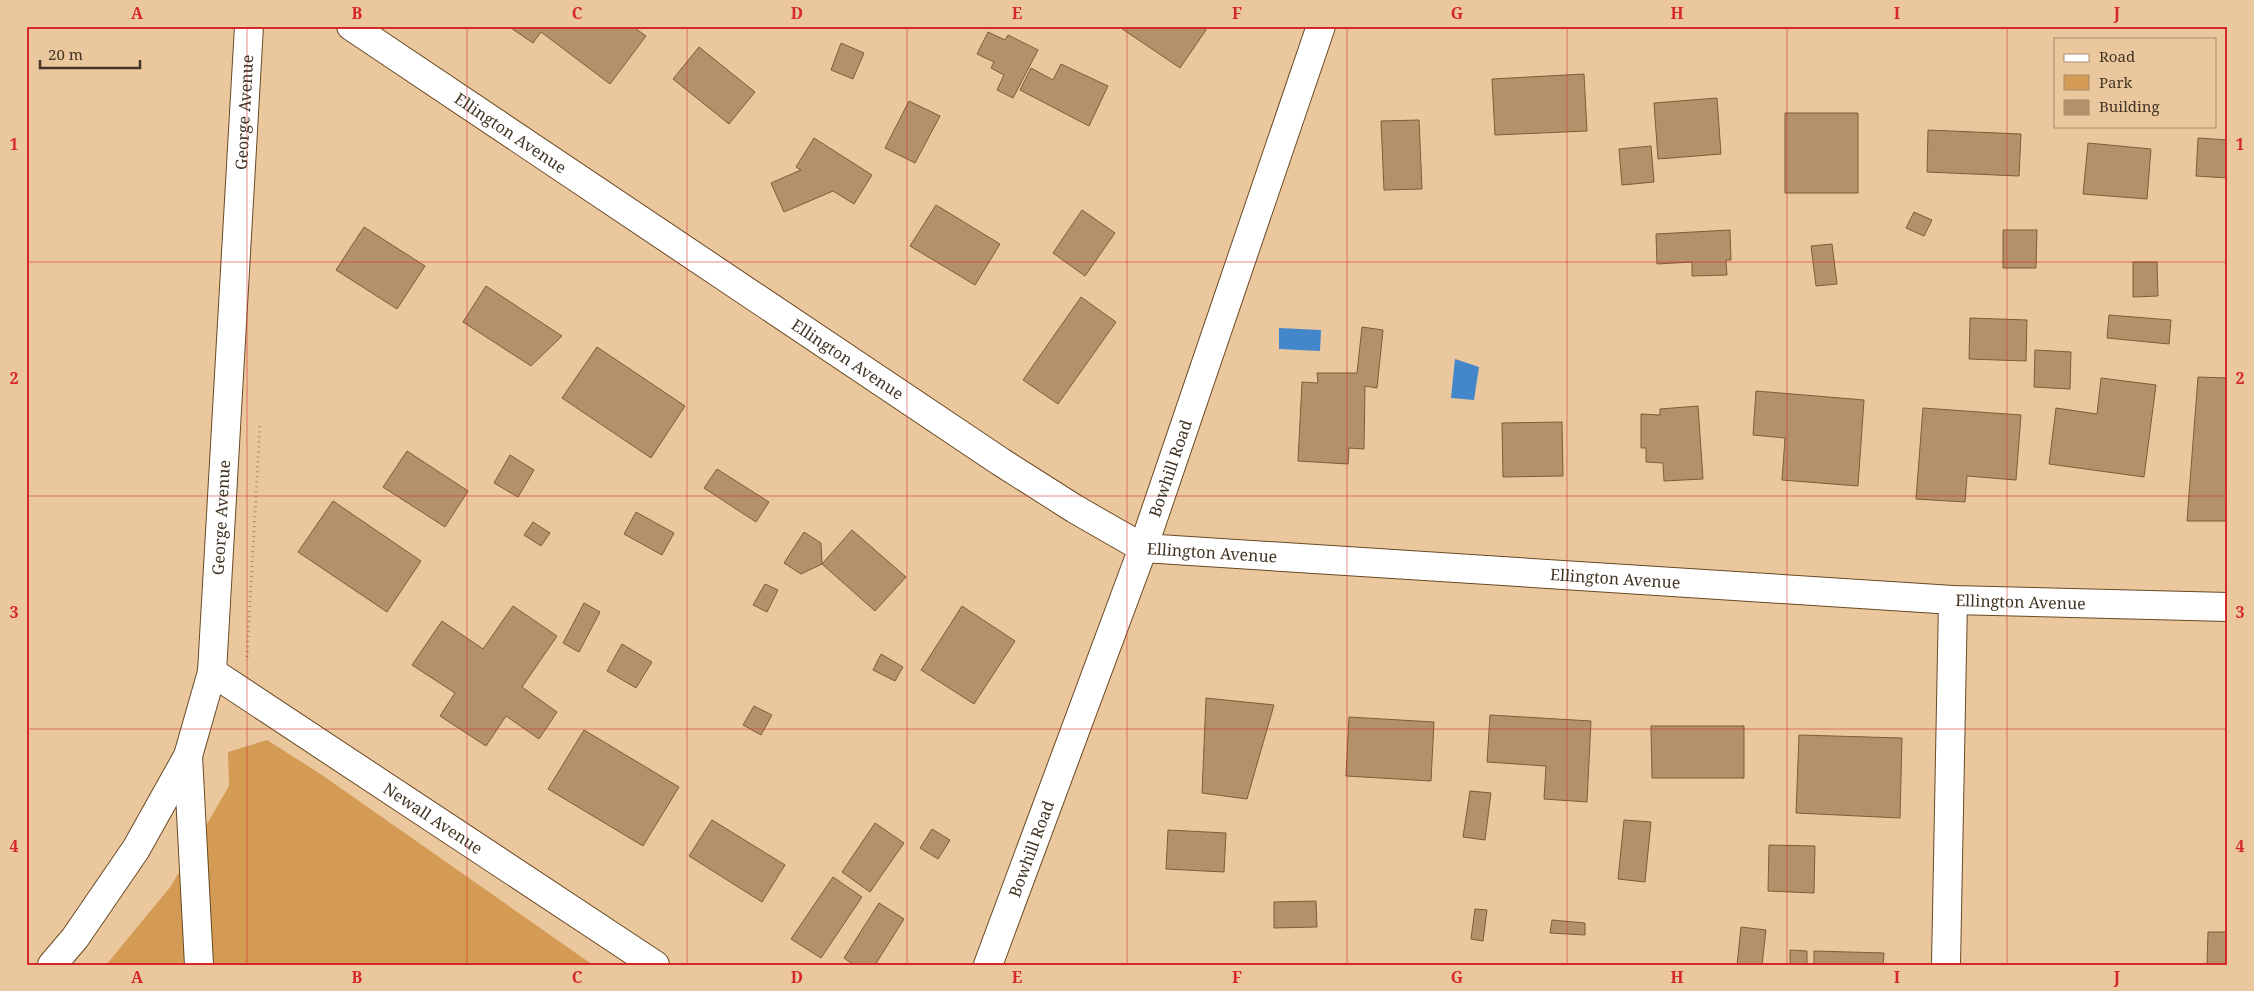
<svg xmlns="http://www.w3.org/2000/svg" width="2254" height="991" font-family="'Noto Serif',serif">
	<style>
		.green { fill: #d39b54 }
		.water { fill: #4387ca }
		.building { fill: #b3926a; stroke: #7d5d37 }
		.lines { fill: none; stroke-linecap: round; stroke-linejoin: round }
		.minor-casing { stroke: #694a24; stroke-width: 30 }
		.major-casing { stroke: #694a24; stroke-width: 30 }
		.path { stroke: #a78c6d; stroke-width: 3; stroke-dasharray: 1 4; stroke-linecap: butt }
		.minor { stroke: #fff; stroke-width: 28 }
		.major { stroke: #fff; stroke-width: 28 }
		.grid { fill: none; stroke: #d62828; stroke-width: 1; stroke-opacity: 0.55 }
		.labels { text-anchor: middle; dominant-baseline: central; stroke-width: 5; stroke-linejoin: round; paint-order: stroke }
		.street-label { font-size: 16px; fill: #423423; stroke: #ebc79e }
		.neatline { fill: none; stroke: #d62828; stroke-width: 2 }
		.grid-label { font-size: 16px; text-anchor: middle; font-weight: bold; fill: #d62828 }
	</style>
	<rect width="100%" height="100%" fill="#ebc79e"/>
	<path class="green" d="M267 740 319 773 593 965H106L171 886 229 786 228 752Z"/>
	<path class="water" d="M1279 328 1321 330 1320 351 1279 349Z
		M1455 359 1479 367 1474 400 1451 398Z"/>
	<path class="building" d="M508 26H632L646 36 610 84 541 32 533 43Z
		M1118 26H1201L1206 30 1180 68Z
		M988 32 1005 40 1008 35 1038 50 1013 98 997 90 1004 75 991 68 994 62 977 54Z
		M841 43 864 53 853 79 831 70Z
		M699 47 755 92 729 124 673 79Z
		M1061 64 1108 86 1089 126 1020 90 1031 68 1053 80Z
		M1584 74 1587 131 1495 135 1492 79Z
		M1717 98 1721 154 1658 159 1654 103Z
		M909 101 940 116 915 163 885 148Z
		M1785 113H1858V193H1785Z
		M1419 120 1422 189 1384 190 1381 121Z
		M1928 130 2021 134 2019 176 1927 172Z
		M814 138 872 175 854 204 833 191 784 212 771 183 801 170 796 167Z
		M2198 138 2228 140V178L2196 176Z
		M2088 143 2151 149 2147 199 2083 194Z
		M1651 146 1654 182 1622 185 1619 149Z
		M936 205 1000 244 975 285 910 246Z
		M1082 210 1115 233 1085 276 1053 253Z
		M1914 212 1932 220 1924 236 1906 228Z
		M364 227 425 266 397 309 336 270Z
		M1730 230 1731 260H1726L1727 275 1692 276V262L1657 264 1656 234Z
		M2003 230H2037L2036 268H2003Z
		M1832 244 1837 284 1816 286 1811 246Z
		M2133 262H2157L2158 296 2133 297Z
		M486 286 562 336 531 366 463 322Z
		M1081 297 1116 322 1058 404 1023 380Z
		M2109 315 2171 320 2169 344 2107 338Z
		M1970 318 2027 320 2026 361 1969 359Z
		M1362 327 1383 330 1377 388 1365 386 1364 449 1349 448 1348 464 1298 461 1302 382 1318 383 1317 373H1357Z
		M597 347 685 406 651 458 562 398Z
		M2035 350 2071 352 2070 389 2034 387Z
		M2198 377 2228 378V521H2187Z
		M2101 378 2156 385 2144 477 2049 464 2056 408 2097 414Z
		M1756 391 1864 400 1858 486 1782 480 1785 438 1753 435Z
		M1698 406 1703 479 1664 481 1663 463 1646 462V448H1641V414L1660 415V409Z
		M1923 408 2021 415 2016 480 1967 476 1965 502 1916 499Z
		M1562 422 1563 476 1503 477 1502 423Z
		M407 451 468 491 445 527 383 487Z
		M510 455 534 470 518 497 494 483Z
		M717 469 769 502 756 522 704 488Z
		M333 501 421 561 387 612 298 552Z
		M636 512 674 533 662 555 624 534Z
		M533 522 550 533 541 546 524 535Z
		M852 530 906 577 875 611 822 564Z
		M804 532 821 543 822 564 801 574 784 563Z
		M765 584 778 590 767 612 753 605Z
		M584 603 600 612 579 652 563 643Z
		M513 606 557 636 522 687 557 712 539 739 506 716 486 746 440 716 455 693 412 665 442 621 483 649Z
		M962 606 1015 641 974 704 921 670Z
		M622 644 652 662 636 688 607 671Z
		M881 654 903 667 895 681 873 670Z
		M1206 698 1274 705 1247 799 1202 793Z
		M754 706 772 715 761 735 743 725Z
		M1490 715 1591 721 1587 802 1544 799 1546 766 1487 762Z
		M1349 717 1434 722 1431 781 1346 776Z
		M1651 726H1744V778H1652Z
		M584 730 679 787 643 846 548 789Z
		M1799 735 1902 738 1900 818 1796 813Z
		M1470 791 1491 793 1485 840 1463 837Z
		M712 820 785 865 762 902 689 856Z
		M1624 820 1651 822 1645 882 1618 879Z
		M875 823 904 843 870 892 842 872Z
		M932 829 950 840 938 859 920 848Z
		M1168 830 1226 833 1224 872 1166 869Z
		M1769 845 1815 846 1814 893 1768 891Z
		M833 877 862 897 821 958 791 939Z
		M1316 901 1317 927 1274 928V902Z
		M879 903 904 919 875 965H854L844 958Z
		M1475 909 1487 910 1483 941 1471 939Z
		M1552 920 1585 923V935L1550 933Z
		M1741 927 1766 930 1762 965H1737Z
		M2208 932H2228V965H2207Z
		M1790 950 1807 951V965H1790Z
		M1814 951 1884 953 1883 965H1814Z"/>
	<g class="lines">
		<g class="minor-casing">
			<g id="minor">
				<path id="s1" d="M351 26 1001 462 1075 509 1143 548 1953 600 2228 607"/>
				<path id="s2" d="M212 672 655 965"/>
				<path d="M188 756 199 965"/>
				<path id="s3" d="M988 965 1143 548 1321 26"/>
				<path d="M1946 965 1953 600"/>
			</g>
		</g>
		<g class="major-casing">
			<g id="major">
				<path id="s4" d="M52 965 75 938 136 849 188 756 212 672 249 26"/>
			</g>
		</g>
		<path class="path" d="M247 657 260 424"/>
		<use href="#minor" class="minor"/>
		<use href="#major" class="major"/>
	</g>
	<path class="grid" d="M247 26V965M467 26V965M687 26V965M907 26V965M1127 26V965M1347 26V965M1567 26V965M1787 26V965M2007 26V965M26 262H2228M26 496H2228M26 729H2228"/>
	<g class="labels">
		<g class="street-label">
			<text stroke="none"><textPath href="#s4" startOffset="898">George Avenue</textPath></text>
			<text stroke="none"><textPath href="#s1" startOffset="192">Ellington Avenue</textPath></text>
			<text stroke="none"><textPath href="#s1" startOffset="598">Ellington Avenue</textPath></text>
			<text stroke="none"><textPath href="#s3" startOffset="529">Bowhill Road</textPath></text>
			<text stroke="none"><textPath href="#s4" startOffset="492">George Avenue</textPath></text>
			<text stroke="none"><textPath href="#s1" startOffset="1018">Ellington Avenue</textPath></text>
			<text stroke="none"><textPath href="#s1" startOffset="1422">Ellington Avenue</textPath></text>
			<text stroke="none"><textPath href="#s1" startOffset="1828">Ellington Avenue</textPath></text>
			<text stroke="none"><textPath href="#s2" startOffset="265">Newall Avenue</textPath></text>
			<text stroke="none"><textPath href="#s3" startOffset="124">Bowhill Road</textPath></text>
		</g>
	</g>
	<rect width="2254" height="991" fill="none" stroke="#ebc79e" stroke-width="55"/>
	<rect x="2054" y="38" width="162" height="90" fill="#ebc79e" stroke="#a78c6d"/>
	<rect x="2064" y="54" width="25" height="8" fill="#ffffff" stroke="#a78c6d"/>
	<text x="2099" y="62" font-size="15" fill="#423423">Road</text>
	<rect x="2064" y="75" width="25" height="15" fill="#d39b54" stroke="#a78c6d"/>
	<text x="2099" y="88" font-size="15" fill="#423423">Park</text>
	<rect x="2064" y="100" width="25" height="15" fill="#b3926a" stroke="#a78c6d"/>
	<text x="2099" y="112" font-size="15" fill="#423423">Building</text>
	<path d="M40 60v8h100v-8" fill="none" stroke="#423423" stroke-width="2.5"/>
	<text x="48" y="60" font-size="15" fill="#423423" stroke="#ebc79e" stroke-width="4" paint-order="stroke">20 m</text>
	<rect x="28" y="28" width="2198" height="936" class="neatline"/>
	<g class="grid-label">
		<text x="137" y="19">A</text>
		<text x="357" y="19">B</text>
		<text x="577" y="19">C</text>
		<text x="797" y="19">D</text>
		<text x="1017" y="19">E</text>
		<text x="1237" y="19">F</text>
		<text x="1457" y="19">G</text>
		<text x="1677" y="19">H</text>
		<text x="1897" y="19">I</text>
		<text x="2117" y="19">J</text>
		<text x="14" y="150">1</text>
		<text x="2240" y="150">1</text>
		<text x="14" y="384">2</text>
		<text x="2240" y="384">2</text>
		<text x="14" y="618">3</text>
		<text x="2240" y="618">3</text>
		<text x="14" y="852">4</text>
		<text x="2240" y="852">4</text>
		<text x="137" y="983">A</text>
		<text x="357" y="983">B</text>
		<text x="577" y="983">C</text>
		<text x="797" y="983">D</text>
		<text x="1017" y="983">E</text>
		<text x="1237" y="983">F</text>
		<text x="1457" y="983">G</text>
		<text x="1677" y="983">H</text>
		<text x="1897" y="983">I</text>
		<text x="2117" y="983">J</text>
	</g>
</svg>
